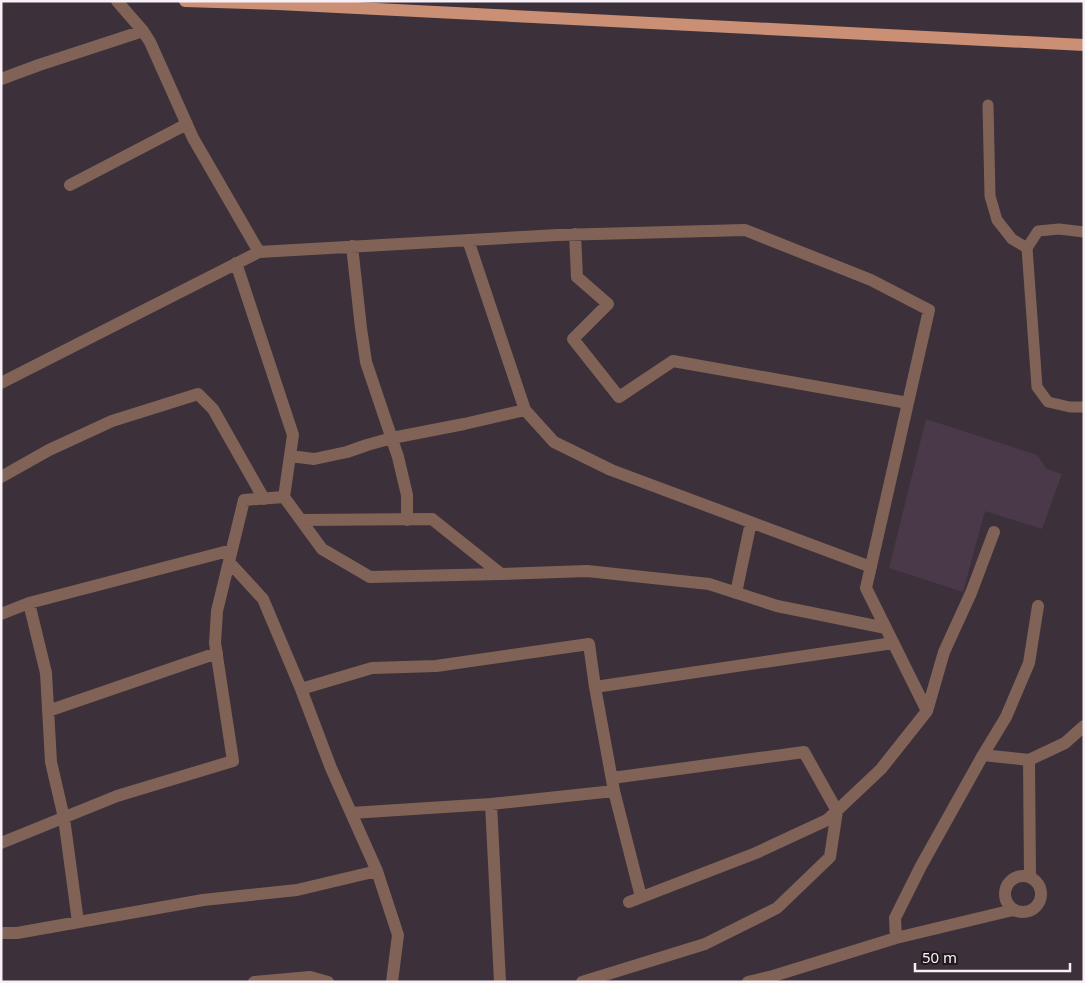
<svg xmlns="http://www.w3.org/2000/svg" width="1085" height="983" font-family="'Noto Sans',sans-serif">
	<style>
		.built { fill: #4a3949 }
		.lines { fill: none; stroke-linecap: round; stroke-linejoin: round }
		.service { stroke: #806356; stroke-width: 11 }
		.minor { stroke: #806356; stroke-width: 12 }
		.primary { stroke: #ca8f75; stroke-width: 12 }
	</style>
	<rect width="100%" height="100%" fill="#3c303b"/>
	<path class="built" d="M926 419 1037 455 1047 469 1062 474 1042 529 985 511 963 592 889 568Z"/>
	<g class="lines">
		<path class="service" d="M988 105 990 196 997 220 1012 239 1027 248
			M1084 232 1059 229 1038 231 1027 248 1037 387 1048 402 1070 407H1084"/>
		<path class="minor" d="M117 1 143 31 150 42 193 138 259 252
			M1 79 39 65 143 31
			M70 185 187 124
			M575 234 577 277 608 304 573 339 619 397 673 361 908 403
			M468 240 525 410 554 442 611 470 871 567
			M352 246 361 328 366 362 398 457 407 495V520
			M236 263 293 435 284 497 322 549 370 577 501 574 587 571 709 584 777 606 886 628
			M1 383 259 252 558 235 745 230 871 280 929 310 866 588 927 711
			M290 456 314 459 347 452 367 445 392 438 464 424 525 410
			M1 477 49 450 112 421 198 394 213 409 264 499
			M301 520 432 519 501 574
			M229 562 263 599 301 689 331 768 377 871 398 935 392 982
			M736 593 751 522
			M29 603 46 673 51 762 64 818 78 922
			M1 614 29 603 232 550
			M301 689 372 668 436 666 589 644 595 687
			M48 711 217 653
			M983 755 1029 760 1065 743 1084 726
			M1029 760 1030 877
			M491 804 500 982
			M351 813 491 804 614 791
			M1 843 117 796 233 761 215 643 217 611 244 500 284 497
			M1005 894a18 18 0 1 1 36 0a18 18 0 1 1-36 0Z
			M641 897 614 791 595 687 893 643
			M629 902 756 853 827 820 881 769 927 711 944 652 971 593 994 532
			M1 933H17L203 900 297 890 377 871
			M896 938 1013 910
			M254 982 310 977 328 982
			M582 982 705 944 777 908 830 857 837 811 804 752 612 778
			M748 982 773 976 896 938 895 918 921 866 983 755 1006 717 1029 663 1038 606"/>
		<path class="primary" d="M185 1 278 4 1084 45"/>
	</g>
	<rect width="1085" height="983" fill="none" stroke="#f8f0f7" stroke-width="5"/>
	<path d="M915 963v8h155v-8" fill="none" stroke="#f8f0f7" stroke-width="2.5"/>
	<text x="922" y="963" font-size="15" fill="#f8f0f7" stroke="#201a1f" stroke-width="4" paint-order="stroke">50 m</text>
</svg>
